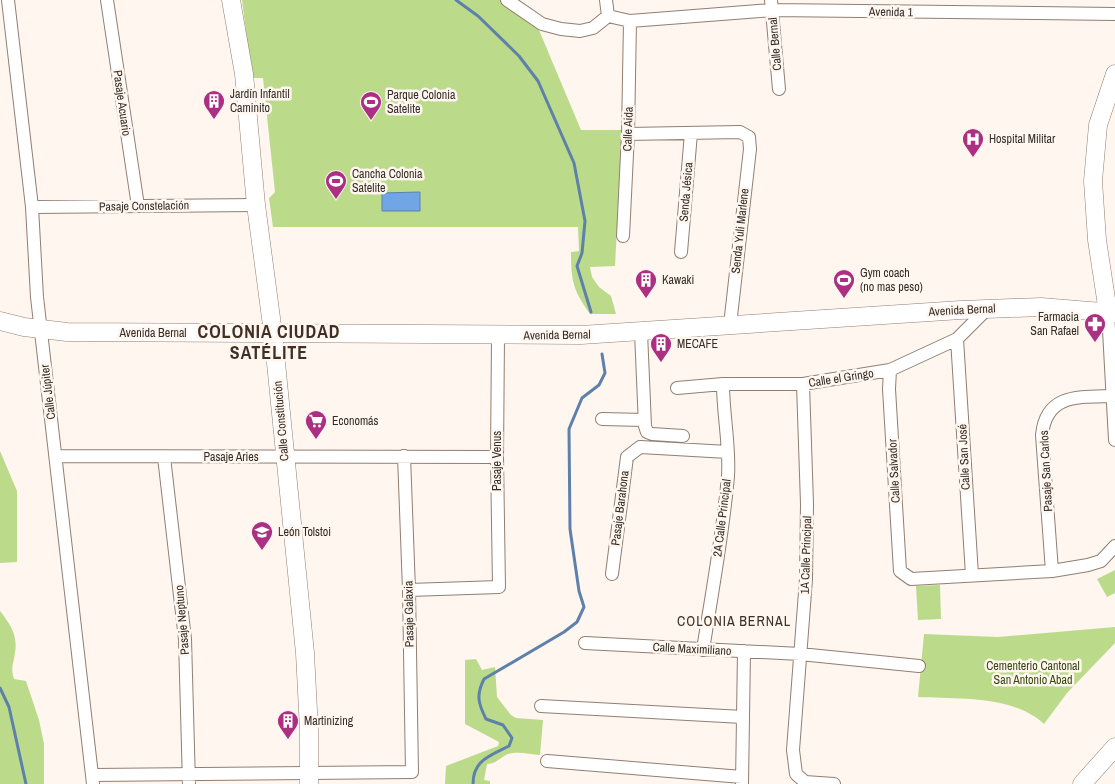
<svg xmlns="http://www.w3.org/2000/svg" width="1115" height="784" font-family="'Archivo Narrow',sans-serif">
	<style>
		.green { fill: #bbda8a }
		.water { fill: #70a5e6; stroke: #5e81ac }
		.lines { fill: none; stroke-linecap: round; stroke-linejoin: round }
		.stream { stroke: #5e81ac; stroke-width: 3 }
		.street-casing { stroke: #917e71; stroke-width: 14 }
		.secondary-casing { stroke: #917e71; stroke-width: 19 }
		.street { stroke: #fff; stroke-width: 12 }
		.secondary { stroke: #fff; stroke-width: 18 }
		.labels { text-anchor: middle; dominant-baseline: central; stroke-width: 5; stroke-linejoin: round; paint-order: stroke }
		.street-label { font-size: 12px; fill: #342c26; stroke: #fff6f0 }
		.poi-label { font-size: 12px; fill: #342c26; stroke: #fff6f0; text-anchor: start }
		.park-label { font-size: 12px; fill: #34470c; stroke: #fff6f0 }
		.neighbourhood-label { font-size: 14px; letter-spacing: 1px; fill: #3f2f24; stroke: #fff6f0 }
		.district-label { font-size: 18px; font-weight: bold; letter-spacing: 1px; fill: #3f2f24; stroke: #fff6f0 }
	</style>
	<rect width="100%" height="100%" fill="#fff6f0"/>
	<path class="green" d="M242 0H501L536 23 581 130H622L615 266 590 267 592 277 599 287 611 296 616 314H590C573 290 571 281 571 252L579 251 578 227H273L269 198 275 192 263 78H252Z
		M0 451 17 491V562L0 563Z
		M1115 570V593L1107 597 1097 579Z
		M940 585 941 619 918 620 916 586Z
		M0 611C10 624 18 635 15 652 14 664 10 666 14 679L26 681 39 720 44 744V784H0Z
		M1115 627V643L1067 693 1044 724C1014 695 957 699 918 697L924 634 998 637Z
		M476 659 482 670 495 667 497 697 511 715 516 718 543 720 540 755C530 754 517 751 508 754 499 758 496 764 487 764L484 780 490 781V784H445L446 766 498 746 499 742 465 724V660Z"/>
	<path class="water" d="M420 192V211H382V193Z"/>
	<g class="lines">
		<path class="stream" d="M456 0 478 16 519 56 538 81 574 163 585 221 582 253 577 266 591 312
			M0 688 9 707 26 784
			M473 784C473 760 490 756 509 746L512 738 503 725 486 719C478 703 476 695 484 679L564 632 577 622 584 607 579 591 570 529 569 429 582 398 599 385 605 373 602 354"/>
		<g class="street-casing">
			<path id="street" d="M8 0 32 207 37 297 93 784
				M107 0 138 206
				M507 0 542 24 561 29 580 31 593 28 608 16
				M606 0 608 16
				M771 0 779 89
				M608 16 630 21 772 10 1115 14
				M628 134 740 132 749 137 750 149 730 325
				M32 207 256 205
				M623 236 628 134 630 21
				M681 252 691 133
				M1108 312 1115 440
				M641 332 645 426 647 432 652 434 683 436
				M957 339 972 575
				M890 370 889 389 900 571 911 579 1052 571 1088 565 1101 561 1115 546
				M803 384 807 504 806 579 793 750 796 774 805 782
				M677 388 723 384H803L890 370 957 339 987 309
				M602 419 644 420
				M56 456 497 457
				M164 457 185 639 189 784
				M1052 571 1042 435C1046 393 1080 397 1113 396
				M612 574 627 457 640 447 728 452
				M409 590 499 587 497 457 498 336
				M585 643 800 654 919 666
				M703 650C712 592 723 534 728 476 730 445 723 415 723 384
				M541 706 743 717
				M547 761 742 777
				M92 775 412 772 409 590 404 456
				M805 782 834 784
				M742 784 744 651"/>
		</g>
		<g class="secondary-casing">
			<path id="secondary" d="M231 0 244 74 256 205 273 333 305 653 309 730V784
				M1108 312 1097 240 1093 181 1098 125 1115 74
				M0 321 24 327 67 332 581 335 961 310 1041 307 1115 313
				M1082 784 1115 747"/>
		</g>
		<use href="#street" class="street"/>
		<use href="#secondary" class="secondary"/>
	</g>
	<defs>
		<g id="building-pin" transform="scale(1.125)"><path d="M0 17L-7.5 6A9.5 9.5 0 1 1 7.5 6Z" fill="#ac3082" stroke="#fff6f0"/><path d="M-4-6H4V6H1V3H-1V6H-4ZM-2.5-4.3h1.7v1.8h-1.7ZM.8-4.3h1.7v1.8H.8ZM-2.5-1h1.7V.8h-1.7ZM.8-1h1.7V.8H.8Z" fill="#fff"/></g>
		<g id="stadium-pin" transform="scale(1.125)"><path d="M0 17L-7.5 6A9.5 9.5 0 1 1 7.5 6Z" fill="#ac3082" stroke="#fff6f0"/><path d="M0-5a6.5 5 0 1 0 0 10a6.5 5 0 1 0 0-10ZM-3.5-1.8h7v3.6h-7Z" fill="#fff"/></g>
		<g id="hospital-pin" transform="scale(1.125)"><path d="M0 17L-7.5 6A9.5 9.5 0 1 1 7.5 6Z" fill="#ac3082" stroke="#fff6f0"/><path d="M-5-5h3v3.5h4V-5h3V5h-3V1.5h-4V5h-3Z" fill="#fff"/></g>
		<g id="pharmacy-pin" transform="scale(1.125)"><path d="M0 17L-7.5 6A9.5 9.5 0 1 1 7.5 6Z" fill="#ac3082" stroke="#fff6f0"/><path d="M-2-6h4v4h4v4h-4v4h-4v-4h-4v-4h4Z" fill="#fff"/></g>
		<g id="supermarket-pin" transform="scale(1.125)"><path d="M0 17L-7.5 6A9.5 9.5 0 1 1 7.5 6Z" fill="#ac3082" stroke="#fff6f0"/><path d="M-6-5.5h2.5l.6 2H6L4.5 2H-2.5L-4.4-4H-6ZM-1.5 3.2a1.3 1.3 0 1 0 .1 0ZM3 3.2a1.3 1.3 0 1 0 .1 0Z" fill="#fff"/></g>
		<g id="school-pin" transform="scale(1.125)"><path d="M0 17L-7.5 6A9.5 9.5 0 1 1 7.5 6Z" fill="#ac3082" stroke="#fff6f0"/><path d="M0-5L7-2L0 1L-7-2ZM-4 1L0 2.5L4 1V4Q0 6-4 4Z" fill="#fff"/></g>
	</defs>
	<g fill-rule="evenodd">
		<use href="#building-pin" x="214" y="101"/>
		<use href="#stadium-pin" x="371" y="102"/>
		<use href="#hospital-pin" x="973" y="139"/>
		<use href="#stadium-pin" x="336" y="181"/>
		<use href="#building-pin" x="646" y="280"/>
		<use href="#stadium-pin" x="844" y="280"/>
		<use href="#pharmacy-pin" x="1095" y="324"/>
		<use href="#building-pin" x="661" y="344"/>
		<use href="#supermarket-pin" x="316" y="421"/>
		<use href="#school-pin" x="262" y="532"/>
		<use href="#building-pin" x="288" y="721"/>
	</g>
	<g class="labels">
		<g class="street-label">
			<text transform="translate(891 12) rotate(1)">Avenida 1</text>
			<text transform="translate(775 44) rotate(-95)">Calle Bernal</text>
			<text transform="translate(122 103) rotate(82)">Pasaje Acuario</text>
			<text transform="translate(628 129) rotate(-88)">Calle Aida</text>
			<text transform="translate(686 192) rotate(-85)">Senda Jésica</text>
			<text transform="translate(144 206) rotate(-1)">Pasaje Constelación</text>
			<text transform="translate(740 231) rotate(-84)">Senda Yuli Marlene</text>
			<text transform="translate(962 310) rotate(-3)">Avenida Bernal</text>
			<text x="153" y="333">Avenida Bernal</text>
			<text transform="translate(557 335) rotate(-1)">Avenida Bernal</text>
			<text transform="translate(841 378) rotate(-9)">Calle el Gringo</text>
			<text transform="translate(48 392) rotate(-97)">Calle Júpiter</text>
			<text transform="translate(281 421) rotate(-95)">Calle Constitución</text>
			<text x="231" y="457">Pasaje Aries</text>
			<text transform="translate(964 457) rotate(-93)">Calle San José</text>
			<text transform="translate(497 461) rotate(-90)">Pasaje Venus</text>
			<text transform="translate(894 471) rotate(-93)">Calle Salvador</text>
			<text transform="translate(1046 471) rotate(-93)">Pasaje San Carlos</text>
			<text transform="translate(620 508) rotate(-83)">Pasaje Barahona</text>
			<text transform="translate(722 518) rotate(-83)">2A Calle Principal</text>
			<text transform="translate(806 555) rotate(-88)">1A Calle Principal</text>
			<text transform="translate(409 614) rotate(-91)">Pasaje Galaxia</text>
			<text transform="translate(182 620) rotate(-95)">Pasaje Neptuno</text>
			<text transform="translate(692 649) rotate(3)">Calle Maximiliano</text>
		</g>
		<g class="poi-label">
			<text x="230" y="94">Jardín Infantil<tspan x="230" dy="14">Caminito</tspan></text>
			<text x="387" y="95">Parque Colonia<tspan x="387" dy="14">Satelite</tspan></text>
			<text x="989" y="139">Hospital Militar</text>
			<text x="352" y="174">Cancha Colonia<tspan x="352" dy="14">Satelite</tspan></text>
			<text x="860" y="273">Gym coach<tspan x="860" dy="14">(no mas peso)</tspan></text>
			<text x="662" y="280">Kawaki</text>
			<text x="1079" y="317" text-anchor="end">Farmacia<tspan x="1079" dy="14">San Rafael</tspan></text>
			<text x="677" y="344">MECAFE</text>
			<text x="332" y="421">Economás</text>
			<text x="278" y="532">León Tolstoi</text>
			<text x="304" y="721">Martinizing</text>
		</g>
		<g class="park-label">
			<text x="1033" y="666">Cementerio Cantonal<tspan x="1033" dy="14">San Antonio Abad</tspan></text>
		</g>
		<g class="neighbourhood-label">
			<text x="734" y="621">COLONIA BERNAL</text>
		</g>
		<g class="district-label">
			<text x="269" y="331">COLONIA CIUDAD<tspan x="269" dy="21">SATÉLITE</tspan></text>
		</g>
	</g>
</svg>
